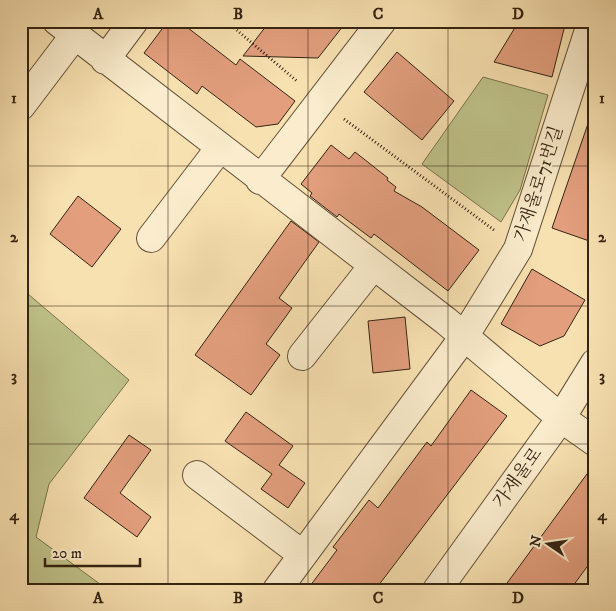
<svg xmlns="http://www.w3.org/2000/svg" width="616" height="611" font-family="'IM FELL DW Pica','Noto Serif KR',serif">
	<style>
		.green { fill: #bfc28a; stroke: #7a734e }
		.building { fill: #e29e7d; stroke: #352412 }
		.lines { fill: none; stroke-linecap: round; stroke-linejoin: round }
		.street-casing { stroke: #66533a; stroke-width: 30 }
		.path { stroke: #352412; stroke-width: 3; stroke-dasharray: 1 2.5; stroke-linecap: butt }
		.street { stroke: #faeccc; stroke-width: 28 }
		.grid { fill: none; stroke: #352412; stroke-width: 1; stroke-opacity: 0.55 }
		.labels { text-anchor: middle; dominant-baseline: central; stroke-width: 4; stroke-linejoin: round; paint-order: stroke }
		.street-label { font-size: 18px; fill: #352412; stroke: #faeccc }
		.neatline { fill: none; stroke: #352412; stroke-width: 2 }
		.grid-label { font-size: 16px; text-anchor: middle; font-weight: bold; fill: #352412 }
	</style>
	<rect width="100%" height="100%" fill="#f8e1b1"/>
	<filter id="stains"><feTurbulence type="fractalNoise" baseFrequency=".004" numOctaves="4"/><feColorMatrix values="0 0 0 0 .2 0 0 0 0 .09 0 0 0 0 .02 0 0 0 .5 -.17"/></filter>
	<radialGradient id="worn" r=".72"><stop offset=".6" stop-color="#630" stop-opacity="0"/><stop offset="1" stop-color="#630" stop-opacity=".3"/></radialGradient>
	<path class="green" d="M483 77 548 95 520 190 501 222 422 164Z
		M21 288 129 380 49 484 36 537 108 590H21Z"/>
	<path class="building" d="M168 21H179L236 65 240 59 295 101 278 124 256 127 202 86 197 94 144 53Z
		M270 21H347L318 58 243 56Z
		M519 21H566L552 77 494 62Z
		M397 52 454 101 422 140 364 92Z
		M591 115 595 116V243L552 228Z
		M331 145 349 159 355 152 388 178 387 180 396 187 394 191 422 207 479 250 448 291 374 234 371 238 339 214 337 217 310 196 312 193 301 184Z
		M78 196 121 229 92 267 50 234Z
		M291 221 319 242 279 298 292 308 266 344 280 355 251 395 195 355Z
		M532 269 585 300 564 336 540 346 501 324Z
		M405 317 410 369 373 373 368 321Z
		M471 390 507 416 375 590H307L337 550 333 547 369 500 378 508 427 442 431 446Z
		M246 412 293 446 279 465 305 483 288 508 261 489 272 474 225 441Z
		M129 435 151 450 120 493 151 517 137 537 84 498Z
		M595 463V556L570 590H502Z"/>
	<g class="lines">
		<g class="street-casing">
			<path id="street" d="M57 21 446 321 561 418 595 442
				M105 60 134 21
				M21 106 74 36
				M260 180 382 21
				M151 238 219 149
				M302 356 373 266
				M197 475 303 555
				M277 590 464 337 518 249 592 21
				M437 590 561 418 595 363"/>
		</g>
		<path class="path" d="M226 21 298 82
			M344 119 494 230"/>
		<use href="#street" class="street"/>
	</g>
	<path class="grid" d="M168 21V590M308 21V590M448 21V590M21 166H595M21 306H595M21 444H595"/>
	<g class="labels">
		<g class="street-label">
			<text transform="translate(539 184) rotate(-72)">가재울로71번길</text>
			<text transform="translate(518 478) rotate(-54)">가재울로</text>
		</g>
	</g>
	<rect width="616" height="611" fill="none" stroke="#f8e1b1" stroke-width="55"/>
	<g transform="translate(548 544) rotate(283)" stroke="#faeccc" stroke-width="4" paint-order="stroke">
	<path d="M0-4L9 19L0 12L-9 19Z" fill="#352412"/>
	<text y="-8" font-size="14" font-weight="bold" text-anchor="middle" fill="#352412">N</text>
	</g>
	<path d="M45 558v8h95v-8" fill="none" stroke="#352412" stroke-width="2.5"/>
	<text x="52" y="558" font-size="15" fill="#352412" stroke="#faeccc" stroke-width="4" paint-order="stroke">20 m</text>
	<rect x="28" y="28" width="560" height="556" class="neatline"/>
	<g class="grid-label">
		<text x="98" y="19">A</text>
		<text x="238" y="19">B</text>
		<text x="378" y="19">C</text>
		<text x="518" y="19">D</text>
		<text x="14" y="103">1</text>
		<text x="602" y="103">1</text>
		<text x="14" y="242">2</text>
		<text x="602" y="242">2</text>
		<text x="14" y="381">3</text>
		<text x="602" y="381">3</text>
		<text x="14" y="520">4</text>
		<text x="602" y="520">4</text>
		<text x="98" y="603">A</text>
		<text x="238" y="603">B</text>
		<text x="378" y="603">C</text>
		<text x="518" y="603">D</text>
	</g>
	<rect width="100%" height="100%" filter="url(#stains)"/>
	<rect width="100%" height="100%" fill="url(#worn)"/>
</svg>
